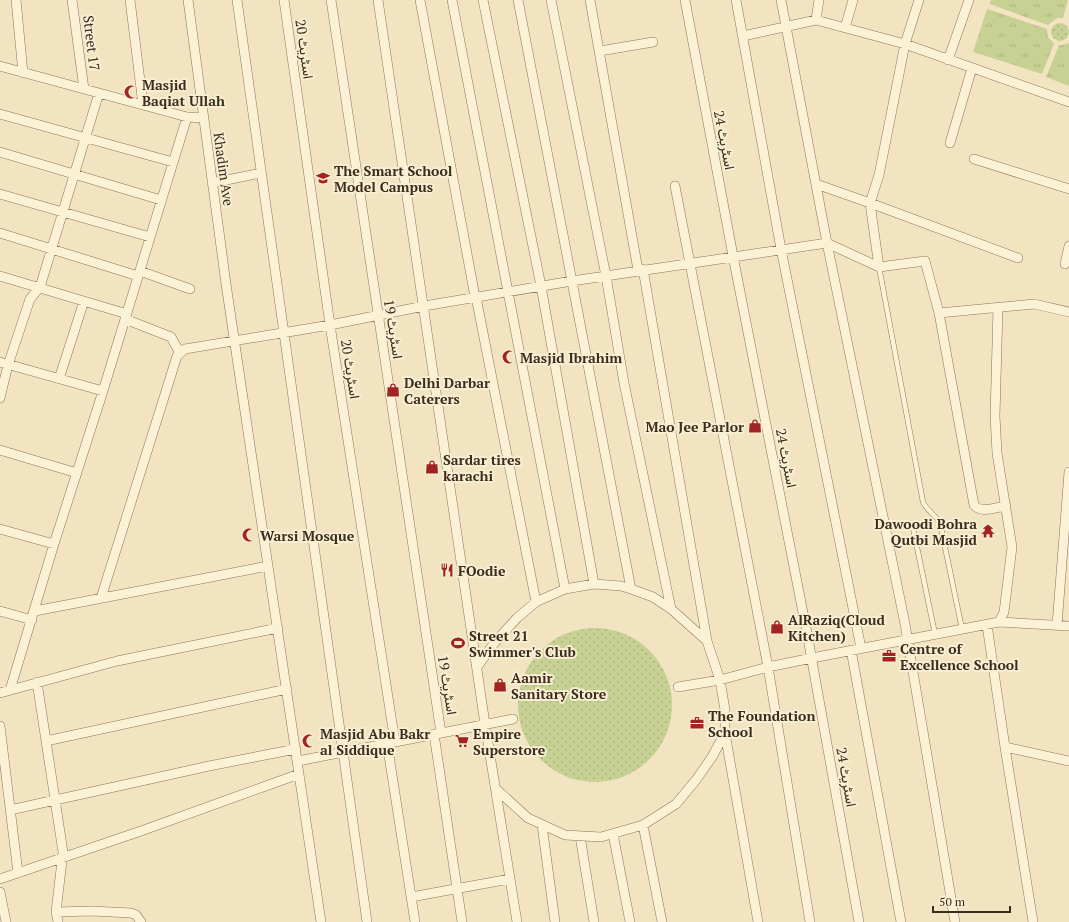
<svg xmlns="http://www.w3.org/2000/svg" width="1069" height="922" font-family="'PT Serif',Vazirmatn,serif">
	<style>
		.grass { fill: url(#grass-tufts) }
		.park { fill: url(#park-dots) }
		.lines { fill: none; stroke-linecap: round; stroke-linejoin: round }
		.lane-casing { stroke: #8d7557; stroke-width: 5.5 }
		.street-casing { stroke: #8d7557; stroke-width: 10 }
		.lane { stroke: #fbf1d5; stroke-width: 4.5 }
		.street { stroke: #fbf1d5; stroke-width: 9 }
		.labels { text-anchor: middle; dominant-baseline: central; stroke-width: 4; stroke-linejoin: round; paint-order: stroke }
		.street-label { font-size: 14px; fill: #3b2c1d; stroke: #f8eed2 }
		.poi-label { font-size: 14px; font-weight: bold; fill: #3b2c1d; stroke: #f8eed2; text-anchor: start }
	</style>
	<defs>
		<pattern id="grass-tufts" width="24" height="20" patternUnits="userSpaceOnUse"><rect width="24" height="20" fill="#c8d194"/><path d="M3 7l-1-3M5 7V3M7 7l1-3M15 17l-1-3M17 17v-4M19 17l1-3" fill="none" stroke="#adb47f"/></pattern>
		<pattern id="park-dots" width="8" height="8" patternUnits="userSpaceOnUse"><rect width="8" height="8" fill="#c8d194"/><path d="M2 2h.1M6 6h.1" fill="none" stroke="#adb47f" stroke-width="1.8" stroke-linecap="round"/></pattern>
	</defs>
	<rect width="100%" height="100%" fill="#f2e4c1"/>
	<path class="grass" d="M991 0H1068L1063 18H1057L1048 25 990 4Z
		M987 9 1047 29 1048 37 1054 44 1042 74 973 52Z
		M1069 43V86L1046 77 1059 45H1063Z"/>
	<path class="park" d="M1051 32a9 9 0 1 1 18 0a9 9 0 1 1-18 0Z
		M518 705a77 77 0 1 1 154 0a77 77 0 1 1-154 0Z"/>
	<g class="lines">
		<g class="lane-casing">
			<path id="lane" d="M879 267 923 502C927 511 936 515 940 523L962 629
				M913 528 935 634"/>
		</g>
		<g class="street-casing">
			<path id="street" d="M16 0 23 73
				M72 0 84 89
				M130 0 143 105
				M188 0 226 284 321 922
				M237 0 367 922
				M284 0 330 325 395 742
				M331 0 441 733
				M378 0 485 724 517 922
				M420 0 475 297
				M452 0 565 589
				M483 0 541 286 594 584
				M518 0 631 589
				M551 0 606 276 624 383 671 609
				M590 0 638 270
				M685 0 733 256 807 633 859 922
				M736 0 781 249 861 648
				M781 0 827 243 905 624 955 922
				M816 20 819 0
				M845 28 853 0
				M743 36 816 20 905 44 1069 102
				M600 51 653 42
				M948 60 969 0
				M0 66 187 117 203 118
				M0 114 173 162
				M950 143 972 68
				M0 152 161 200
				M974 159 1069 189
				M212 183 261 173
				M816 184 870 203 1018 258
				M675 186 768 667 810 922
				M0 194 150 237
				M0 233 138 276
				M1065 264 1069 246
				M879 267 870 203 879 175 905 44 919 0
				M643 269 707 641
				M140 271 190 289
				M0 276 127 314
				M476 297 536 602
				M998 308 995 416 997 453 1012 547 1004 612 999 622
				M939 313 1034 304 1069 312
				M125 319 171 337 180 353
				M0 362 103 391
				M59 379 84 301
				M0 398 8 365 30 299 40 287 99 93
				M0 450 77 473
				M0 529 54 544
				M101 598 177 356 185 349 330 325 424 306 572 281 827 243 879 267 925 261 939 313 974 505C981 514 997 507 1006 506
				M0 611 32 620
				M35 611 268 566
				M987 625 1005 747 1033 922
				M1057 625 1069 472
				M851 650 901 922
				M477 667 495 642 517 618 536 602 565 589 594 584 621 586 631 589 653 597 671 609 707 641 720 680 725 710V733L712 757 696 780 676 804 643 825 601 837 565 835 528 818 495 788
				M37 682 63 852 56 912 58 922
				M678 687 720 680 768 667 812 658 999 622 1069 626
				M10 690 54 544 103 391 187 117
				M0 693 117 661 278 628
				M0 726 18 873
				M725 733 758 922
				M434 734 462 922
				M46 741 287 689
				M387 743 415 922
				M1005 747 1069 761
				M298 761 513 719
				M10 810 209 766 296 749
				M542 825 555 922
				M643 825 662 922
				M613 834 630 922
				M580 836 594 922
				M0 879 141 831 299 774
				M0 892 6 922
				M411 897 510 879
				M56 912 92 911 131 913 136 915 141 922"/>
		</g>
		<use href="#lane" class="lane"/>
		<use href="#street" class="street"/>
	</g>
	<defs>
		<g id="mosque-bare" transform="scale(1.08)"><path d="M3.5-4.9A6 6 0 1 0 3.5 4.9A5 5 0 1 1 3.5-4.9Z" fill="#a12422" stroke="#f8eed2" stroke-width="2.5" paint-order="stroke"/></g>
		<g id="school-bare" transform="scale(1.08)"><path d="M0-5L7-2L0 1L-7-2ZM-4 1L0 2.5L4 1V4Q0 6-4 4Z" fill="#a12422" stroke="#f8eed2" stroke-width="2.5" paint-order="stroke"/></g>
		<g id="shop-bare" transform="scale(1.08)"><path d="M-5-2.5h2.3a2.7 3.5 0 0 1 5.4 0H5L5.5 6h-11ZM-1.5-2.5h3a1.5 2.3 0 0 0-3 0Z" fill="#a12422" stroke="#f8eed2" stroke-width="2.5" paint-order="stroke"/></g>
		<g id="temple-bare" transform="scale(1.08)"><path d="M0-6L5-2H3V0L6.5 2.5H4V6H1.5V3h-3V6H-4V2.5H-6.5L-3 0V-2H-5Z" fill="#a12422" stroke="#f8eed2" stroke-width="2.5" paint-order="stroke"/></g>
		<g id="restaurant-bare" transform="scale(1.08)"><path d="M-5-6h1v4h1v-4h1v4h1v-4h1v5L-1.5 .5V6h-2V.5L-5-1ZM5-6V6H3V1.5H1.5Q1.5-4 5-6Z" fill="#a12422" stroke="#f8eed2" stroke-width="2.5" paint-order="stroke"/></g>
		<g id="stadium-bare" transform="scale(1.08)"><path d="M0-5a6.5 5 0 1 0 0 10a6.5 5 0 1 0 0-10ZM-3.5-1.8h7v3.6h-7Z" fill="#a12422" stroke="#f8eed2" stroke-width="2.5" paint-order="stroke"/></g>
		<g id="office-bare" transform="scale(1.08)"><path d="M-6-3h4V-5.5h4V-3h4V5H-6ZM-1-4.5V-3h2v-1.5ZM-6 0V1H6V0Z" fill="#a12422" stroke="#f8eed2" stroke-width="2.5" paint-order="stroke"/></g>
		<g id="supermarket-bare" transform="scale(1.08)"><path d="M-6-5.5h2.5l.6 2H6L4.5 2H-2.5L-4.4-4H-6ZM-1.5 3.2a1.3 1.3 0 1 0 .1 0ZM3 3.2a1.3 1.3 0 1 0 .1 0Z" fill="#a12422" stroke="#f8eed2" stroke-width="2.5" paint-order="stroke"/></g>
	</defs>
	<g fill-rule="evenodd">
		<use href="#mosque-bare" x="131" y="92"/>
		<use href="#school-bare" x="323" y="178"/>
		<use href="#mosque-bare" x="509" y="357"/>
		<use href="#shop-bare" x="393" y="390"/>
		<use href="#shop-bare" x="755" y="426"/>
		<use href="#shop-bare" x="432" y="467"/>
		<use href="#temple-bare" x="988" y="531"/>
		<use href="#mosque-bare" x="249" y="535"/>
		<use href="#restaurant-bare" x="447" y="570"/>
		<use href="#shop-bare" x="777" y="627"/>
		<use href="#stadium-bare" x="458" y="643"/>
		<use href="#office-bare" x="889" y="656"/>
		<use href="#shop-bare" x="500" y="685"/>
		<use href="#office-bare" x="697" y="723"/>
		<use href="#mosque-bare" x="309" y="741"/>
		<use href="#supermarket-bare" x="462" y="741"/>
	</g>
	<g class="labels">
		<g class="street-label">
			<text transform="translate(92 43) rotate(83)">Street 17</text>
			<text transform="translate(305 49) rotate(82)">اسٹریٹ 20</text>
			<text transform="translate(725 140) rotate(79)">اسٹریٹ 24</text>
			<text transform="translate(224 169) rotate(82)">Khadim Ave</text>
			<text transform="translate(394 329) rotate(81)">اسٹریٹ 19</text>
			<text transform="translate(351 369) rotate(81)">اسٹریٹ 20</text>
			<text transform="translate(787 458) rotate(79)">اسٹریٹ 24</text>
			<text transform="translate(448 685) rotate(81)">اسٹریٹ 19</text>
			<text transform="translate(847 777) rotate(80)">اسٹریٹ 24</text>
		</g>
		<g class="poi-label">
			<text x="142" y="84">Masjid<tspan x="142" dy="16">Baqiat Ullah</tspan></text>
			<text x="334" y="170">The Smart School<tspan x="334" dy="16">Model Campus</tspan></text>
			<text x="520" y="357">Masjid Ibrahim</text>
			<text x="404" y="382">Delhi Darbar<tspan x="404" dy="16">Caterers</tspan></text>
			<text x="744" y="426" text-anchor="end">Mao Jee Parlor</text>
			<text x="443" y="459">Sardar tires<tspan x="443" dy="16">karachi</tspan></text>
			<text x="977" y="523" text-anchor="end">Dawoodi Bohra<tspan x="977" dy="16">Qutbi Masjid</tspan></text>
			<text x="260" y="535">Warsi Mosque</text>
			<text x="458" y="570">FOodie</text>
			<text x="788" y="619">AlRaziq(Cloud<tspan x="788" dy="16">Kitchen)</tspan></text>
			<text x="469" y="635">Street 21<tspan x="469" dy="16">Swimmer's Club</tspan></text>
			<text x="900" y="648">Centre of<tspan x="900" dy="16">Excellence School</tspan></text>
			<text x="511" y="677">Aamir<tspan x="511" dy="16">Sanitary Store</tspan></text>
			<text x="708" y="715">The Foundation<tspan x="708" dy="16">School</tspan></text>
			<text x="320" y="733">Masjid Abu Bakr<tspan x="320" dy="16">al Siddique</tspan></text>
			<text x="473" y="733">Empire<tspan x="473" dy="16">Superstore</tspan></text>
		</g>
	</g>
	<path d="M933 906v6h77v-6" fill="none" stroke="#3b2c1d" stroke-width="2"/>
	<text x="939" y="906" font-size="12" fill="#3b2c1d" stroke="#f8eed2" stroke-width="3" paint-order="stroke">50 m</text>
</svg>
